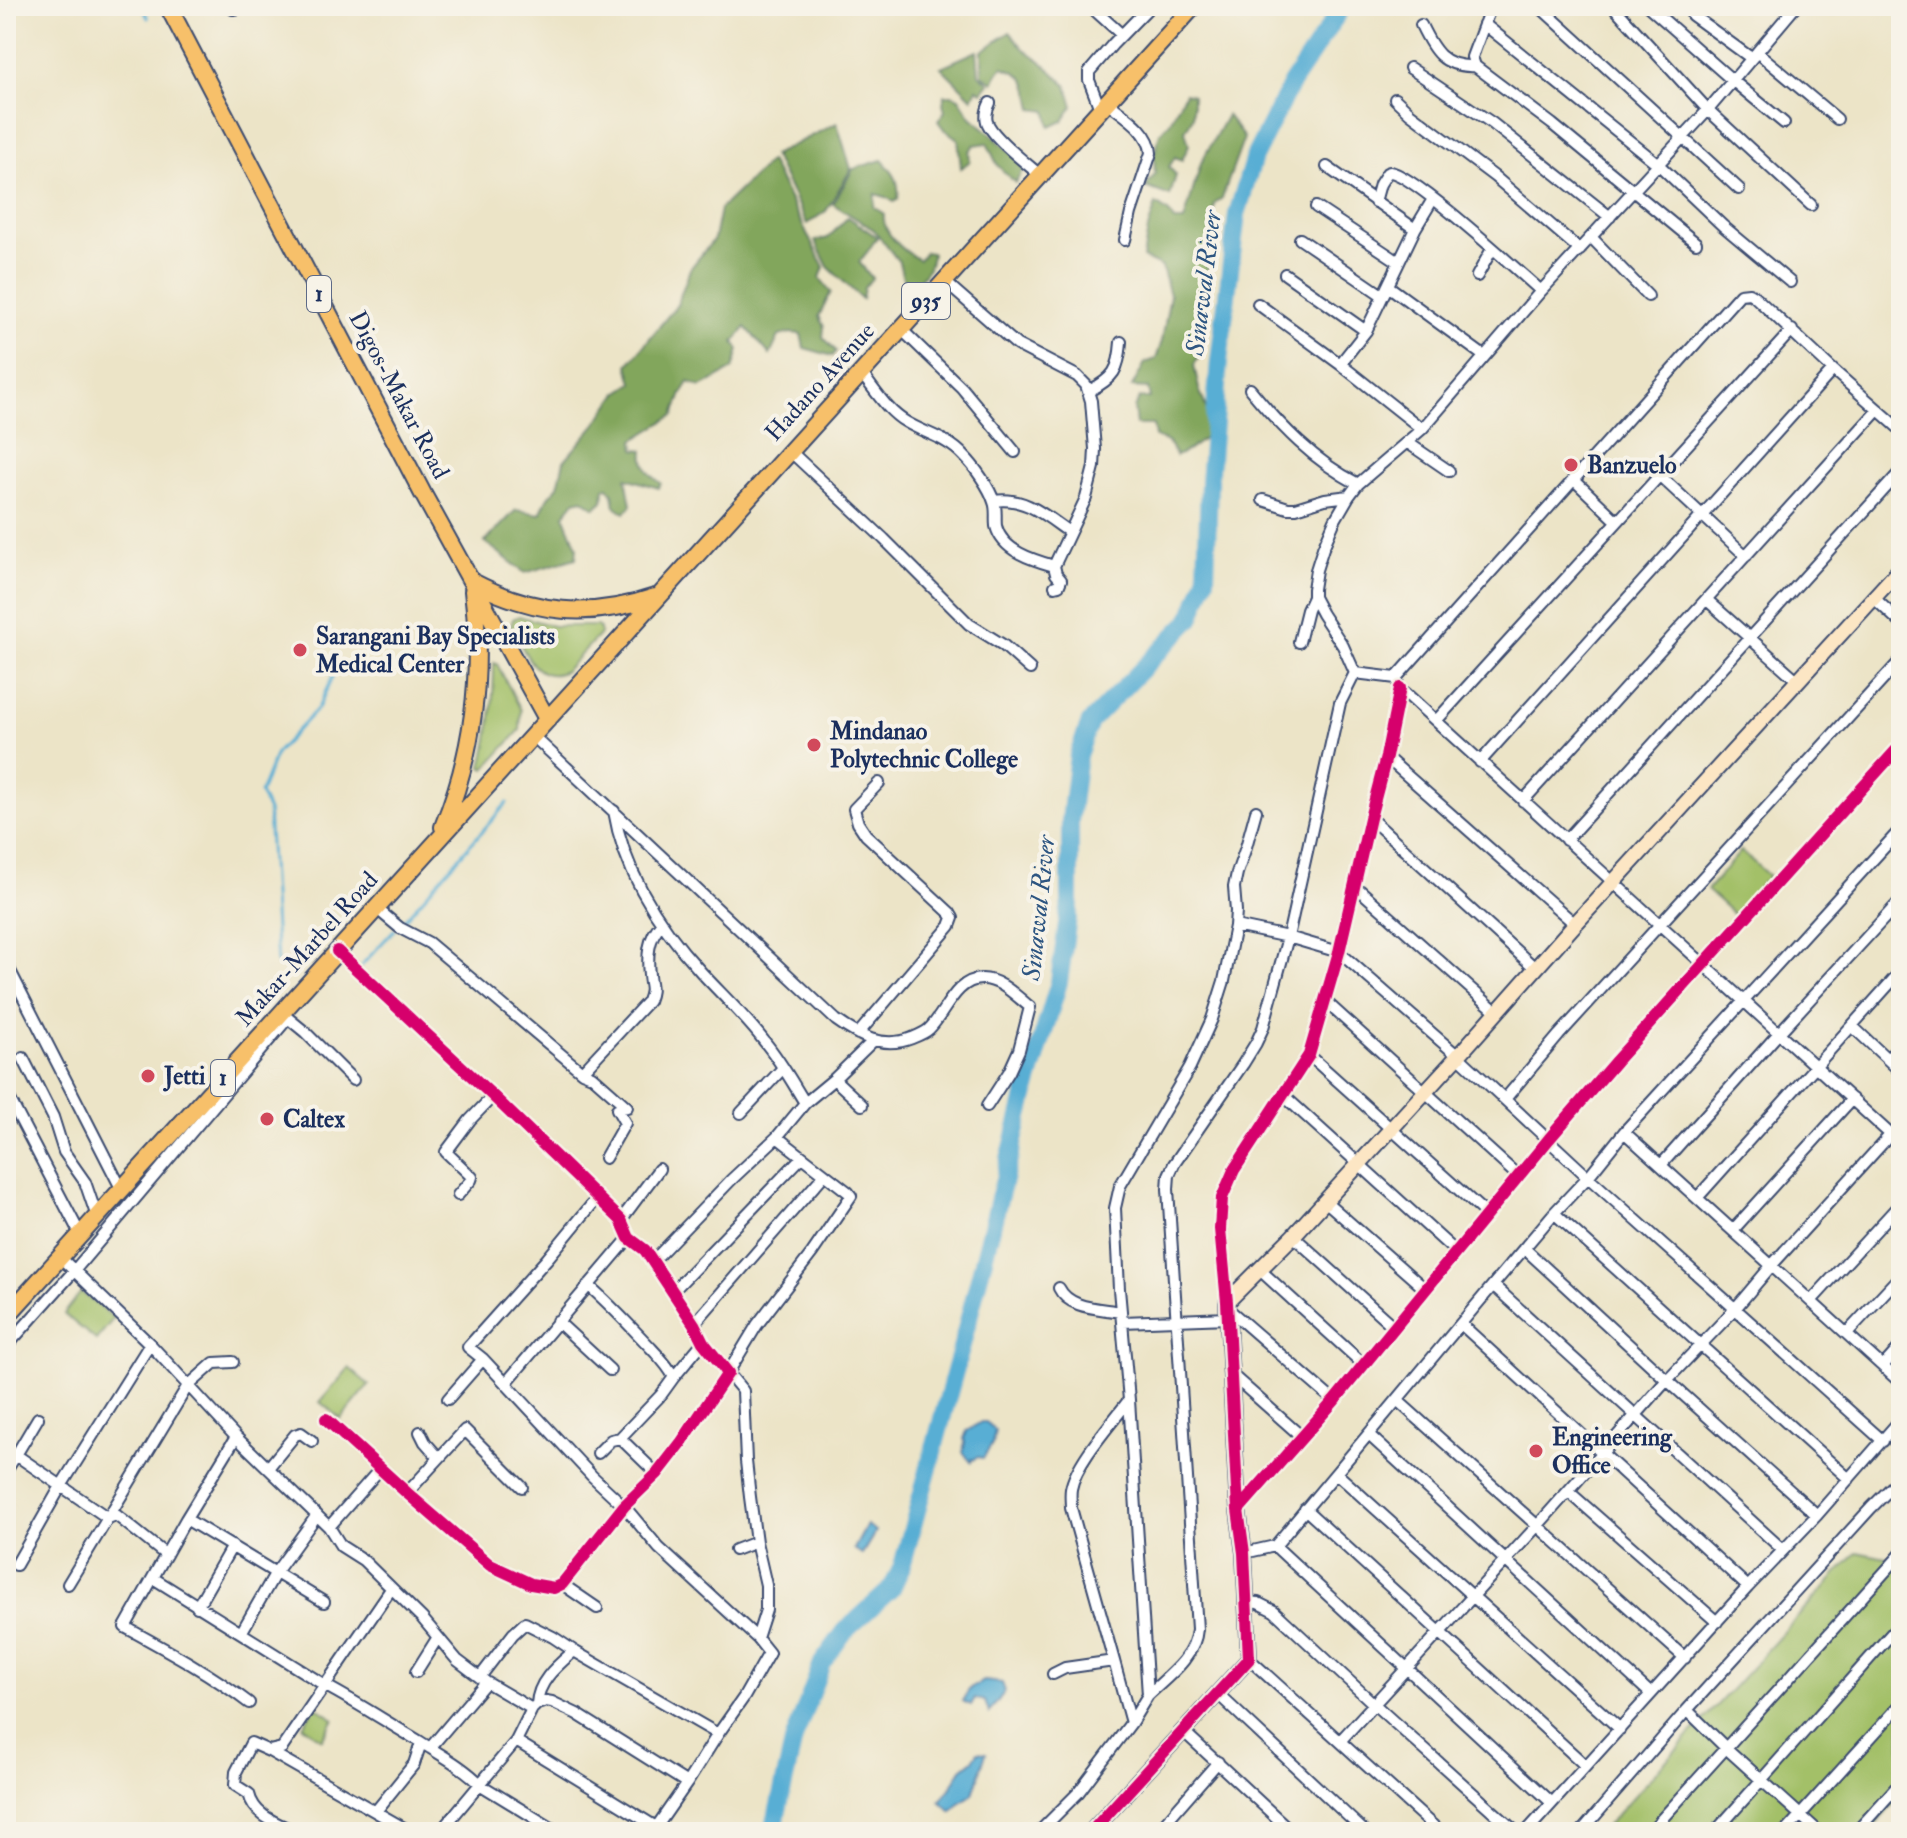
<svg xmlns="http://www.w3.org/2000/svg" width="1907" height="1838" font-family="'IM FELL Double Pica',serif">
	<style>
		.green { fill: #a3c067; stroke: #5f7862; stroke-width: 2 }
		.forest { fill: #82a65c; stroke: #4e6a5d; stroke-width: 2 }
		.water { fill: #58aed4; stroke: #3a6e99; stroke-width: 2 }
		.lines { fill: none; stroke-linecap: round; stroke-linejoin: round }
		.stream { stroke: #58aed4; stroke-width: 3 }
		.river { stroke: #58aed4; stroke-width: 18 }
		.street-casing { stroke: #3a4a6e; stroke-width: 14 }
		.secondary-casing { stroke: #3a4a6e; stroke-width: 18 }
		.primary-casing { stroke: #3a4a6e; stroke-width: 20 }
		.street { stroke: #fff; stroke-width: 10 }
		.secondary { stroke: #fce6c4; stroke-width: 14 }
		.primary { stroke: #f7c06b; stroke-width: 16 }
		.cycleway-casing { stroke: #f7f3e8; stroke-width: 17 }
		.cycleway { stroke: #d6006c; stroke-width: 12 }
		.poi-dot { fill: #d1495b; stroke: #f7f3e8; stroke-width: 3 }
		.labels { text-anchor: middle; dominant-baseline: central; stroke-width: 8; stroke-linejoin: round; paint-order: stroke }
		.shield { fill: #f7f3e8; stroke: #5d6a87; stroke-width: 2 }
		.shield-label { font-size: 22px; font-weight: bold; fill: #1b2f5e }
		.street-label { font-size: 24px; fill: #1b2f5e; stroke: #f7f3e8 }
		.poi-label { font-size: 24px; font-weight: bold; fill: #1b2f5e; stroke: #f7f3e8; text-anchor: start }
		.water-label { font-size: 26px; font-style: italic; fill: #2d5581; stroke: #f7f3e8 }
	</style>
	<rect width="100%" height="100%" fill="#f7f3e8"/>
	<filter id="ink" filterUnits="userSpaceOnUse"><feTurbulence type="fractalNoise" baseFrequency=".0125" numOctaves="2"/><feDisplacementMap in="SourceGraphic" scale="16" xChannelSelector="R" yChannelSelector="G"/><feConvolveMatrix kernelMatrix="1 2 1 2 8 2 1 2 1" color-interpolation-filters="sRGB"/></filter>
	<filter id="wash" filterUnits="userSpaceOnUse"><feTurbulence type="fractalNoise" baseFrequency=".006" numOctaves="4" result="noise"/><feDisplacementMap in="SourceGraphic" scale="32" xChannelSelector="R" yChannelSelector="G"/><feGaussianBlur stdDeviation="1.8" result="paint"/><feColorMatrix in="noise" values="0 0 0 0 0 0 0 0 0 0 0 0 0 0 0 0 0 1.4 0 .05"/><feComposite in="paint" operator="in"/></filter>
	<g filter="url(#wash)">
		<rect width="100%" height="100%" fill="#ece4c7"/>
		<path class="green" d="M519 616 553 626H597L600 629V634L565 671C534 686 523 647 511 625L513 619Z
			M494 663 497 664 521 710 520 730 485 769 482 767C491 732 494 699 494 663Z
			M1741 851 1769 876 1735 915 1707 890Z
			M81 1292 114 1318 96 1340 64 1314Z
			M349 1368 369 1385 341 1419 320 1402Z
			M1857 1552 1901 1561V1796L1869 1832H1601Z
			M315 1706 334 1719 322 1739 303 1726Z"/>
		<path class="forest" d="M1010 32 1023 48 1041 61 1067 86 1073 106 1063 121 1050 127 1047 111 1033 109C1029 85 1027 73 1002 67L993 82 982 75V51Z
			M977 51 979 74 989 83 982 92 977 89 972 98 941 67Z
			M1185 93 1193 95V117L1185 131 1189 145 1182 160 1175 157 1169 167 1176 175 1170 196 1146 187 1155 174 1154 155 1160 133 1170 122Z
			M945 95H952L959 98 971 117 990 133 1025 166 1015 183 998 166 987 143 974 145 969 152 970 161 961 168 958 139 944 129 938 121 945 111 943 103Z
			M1227 115 1244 138 1222 198 1215 204C1213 219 1209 235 1208 250 1207 267 1209 281 1201 296L1210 315 1203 350 1194 365 1199 389 1208 413 1206 437 1189 450 1176 456 1168 442 1155 437 1153 425H1136L1134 408 1140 398H1150L1148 388 1132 387 1145 363 1156 359 1162 341 1170 295 1162 267 1143 258 1148 229 1156 204 1168 212 1174 221H1184L1201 163Z
			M837 123 851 169 826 211 807 224 773 155Z
			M882 160C894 173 900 180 898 199L894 202 886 197 875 194 874 207 884 214C881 233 904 251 919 260L925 252 932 253C932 266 921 283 908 286L902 275 899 262 874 230 833 204 853 169Z
			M770 161 824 267 820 278 831 292 819 316 824 327 823 337 836 351 833 356 804 348 801 334 790 333 779 336 770 355 746 327 734 342 739 350 733 369 701 387 689 382 682 394 674 415 634 440 635 449 644 450C642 465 648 474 661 483L659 488 626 478 631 505 625 513 615 506 613 494 608 487 604 488 603 501 595 508 582 499 575 501 564 515 577 547 576 558 525 573 485 542 516 510 540 514 548 497 558 486 564 461 595 425 618 393 633 383 628 365 677 305 690 269 714 239 720 209Z
			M848 217 877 237 868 251 859 262 872 278 864 288 862 299 828 267 815 241 828 238Z"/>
		<path class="water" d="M981 1422H986L993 1428 995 1431 992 1444 983 1458 977 1457 974 1460 972 1459 971 1462 963 1452 965 1442 964 1439 967 1431Z
			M867 1525 876 1531 862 1554 854 1549Z
			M984 1681 1002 1683 1005 1691 989 1713 985 1701 975 1698 971 1705 962 1701 970 1688Z
			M978 1752 986 1753 973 1794 961 1802 952 1812 940 1801 952 1786 962 1769 973 1760Z"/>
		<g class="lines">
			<path class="stream" d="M142 6 148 18
				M404 920 507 803
				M277 964 268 811 260 793 276 753 318 708 335 671
				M361 966 394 930"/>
			<path class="river" d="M773 1832 794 1739 822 1663 845 1631 892 1588 902 1566 961 1349 1028 1085 1059 982 1070 903V821L1078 755 1090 722 1191 619 1206 578 1209 483 1219 361 1237 214 1254 157 1291 84 1343 6"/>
		</g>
	</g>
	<g filter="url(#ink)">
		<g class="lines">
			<g class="street-casing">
				<path id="street" d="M1090 6 1122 35
					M1491 6 1472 57 1475 66 1552 124 1696 243
					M1539 6 1739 189
					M1613 6 1708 110 1811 205
					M1648 6 1732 80 1784 123
					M233 9 253 6
					M1692 15 1751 58
					M1484 24 1658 164 1723 226 1790 282
					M1421 25C1433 50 1443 68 1475 66
					M1757 52 1837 119
					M1410 68 1492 123 1610 217
					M1395 99 1410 113 1495 177 1580 250
					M1107 102C1123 115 1150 130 1151 153L1131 213 1125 240
					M990 103C987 109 985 115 987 122 993 138 1027 164 1040 175
					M1100 109 1089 80V72L1113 44 1150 6
					M1327 167 1415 229
					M1375 202 1380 184 1387 173 1390 172C1413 174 1517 270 1541 291
					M1316 207 1399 262
					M1591 237 1648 296
					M1300 239 1382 295
					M1285 274 1366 331
					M1477 276 1492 249
					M944 281 1017 345 1077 376 1086 385 1091 401 1095 449 1094 467 1086 498 1054 566 1056 574 1061 580 1059 585 1055 586
					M1388 286 1484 356
					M1258 304 1340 364
					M901 329 962 388 1015 452
					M861 373C875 390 887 411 906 422 926 434 948 438 964 456 974 466 990 488 994 502 997 509 995 518 996 526 1002 551 1033 560 1054 566
					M1250 389C1281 427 1314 461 1358 484
					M1089 391C1114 378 1119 370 1121 342
					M1422 429 1340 364 1366 331 1415 229 1433 199
					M1408 443 1449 471
					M790 451 884 539 969 624 1003 645 1030 669
					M1659 475 1746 556
					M1573 479 1617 521
					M1263 500 1288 508H1296L1325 499 1349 496
					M994 501C1024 496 1046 516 1069 532
					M1874 598 1901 623
					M1707 600 1798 681
					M1299 642 1307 610 1313 597
					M1396 678 1355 673 1343 646 1322 614 1313 597V589L1316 570 1323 548 1335 520 1349 496 1358 484 1422 429 1541 291 1708 110 1796 6
					M1396 678 1740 294 1749 293 1754 296 1833 370 1901 430
					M1396 678 1400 688 1436 721 1901 1144
					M1436 721 1792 330
					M532 735 836 1020C859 1037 884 1049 912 1038 917 1036 925 1033 929 1029 945 1014 955 979 982 979 1001 979 1016 996 1030 1007L1019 1050 1009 1072 987 1106
					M1386 757 1575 924
					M1480 762 1833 370
					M1523 801 1878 410
					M614 811C624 873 660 927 701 972 722 995 745 1016 764 1041 780 1060 792 1082 805 1103
					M1370 818 1535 968
					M1566 840 1901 471
					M1354 885 1497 1012
					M376 908 400 928 429 943 582 1072 648 1001C653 988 650 988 649 975 647 956 648 938 661 924
					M1235 926 1288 937 1339 952 1458 1056 1588 1177 1883 1441
					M6 963 122 1190
					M1325 1001 1518 1176
					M283 1014 305 1032 353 1080
					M1852 1026 1901 1072
					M858 1034 950 926 953 918 950 913 866 835 858 823 854 809 879 783
					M1309 1055 1487 1215
					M23 1058 53 1117 64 1152 85 1182 96 1214 95 1220
					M1888 1059 1901 1044
					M582 1072 592 1076 627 1107 617 1109 625 1123 605 1158
					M834 1079 862 1105
					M6 1092 81 1236
					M1283 1095 1456 1252
					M1505 1099 1559 1035 1901 660
					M741 1113 783 1068
					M1624 1132 1901 1383
					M1661 1165 1778 1034 1901 900
					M458 1195 471 1180 472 1177 446 1152 470 1120 493 1096
					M598 1197 547 1259 468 1347 483 1359 592 1476 624 1506 659 1548 757 1638 769 1653 744 1697 718 1734 687 1783 653 1832
					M1697 1198 1901 971
					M1324 1200 1425 1289
					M1554 1213 1849 1479
					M621 1220 659 1169
					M1733 1230 1852 1099
					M1293 1236 1394 1327
					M1524 1248 1667 1380 1817 1515
					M61 1258 150 1344 236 1437 329 1527 341 1546 363 1560 422 1618 457 1660 486 1682 532 1709
					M653 1261 731 1180 777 1137 805 1103 834 1079 873 1041
					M1260 1270 1363 1364
					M588 1285C611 1305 630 1326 651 1348 661 1359 666 1363 674 1377L661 1395 620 1438 657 1474
					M1493 1285 1783 1550
					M1059 1288C1069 1309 1099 1308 1120 1312
					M672 1292 802 1157
					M1811 1301 1901 1203
					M1227 1302 1220 1229 1222 1198 1234 1170 1309 1055 1339 952 1370 818 1386 757 1400 688
					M1227 1308 1334 1401
					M557 1321 610 1370
					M1123 1322 1228 1318
					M694 1324 824 1175
					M1461 1324 1748 1587
					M1847 1333 1901 1275
					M6 1347 74 1271 288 1018
					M1883 1366 1901 1346
					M1232 1375 1302 1437
					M674 1377 703 1342
					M506 1383 629 1238
					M448 1399 483 1359
					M1397 1400 1685 1658
					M326 1419 407 1493 490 1565 531 1584 554 1588 562 1584 624 1506 657 1474 681 1443 728 1373 703 1342 694 1324 645 1250 629 1238 621 1220 493 1096 337 951
					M420 1432 425 1442 439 1458
					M1369 1435 1651 1694
					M236 1437 186 1519 125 1627C167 1650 210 1673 249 1703
					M598 1453 611 1440 620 1438
					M16 1455 38 1418
					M268 1468 295 1435 301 1433 312 1441
					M6 1471 16 1455 108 1518 116 1515 166 1555
					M1336 1473 1620 1729
					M1568 1491 1717 1622
					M407 1493 465 1430 522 1487
					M1305 1509 1586 1766
					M1238 1510 1334 1401 1549 1139 1616 1061 1901 745
					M186 1519 324 1602
					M329 1527 380 1469
					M1275 1546 1493 1285 1554 1213 1588 1177 1624 1132 1901 829
					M735 1550 756 1542
					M1244 1553 1275 1546 1552 1803
					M16 1565 61 1486 150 1344
					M153 1578 326 1686C358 1703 388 1723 419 1741 439 1754 464 1767 481 1785L558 1832
					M68 1584 187 1387 214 1363 233 1362
					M562 1584 597 1608
					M1245 1602 1258 1603 1274 1611 1375 1705 1516 1832
					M197 1607 232 1546
					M241 1633 276 1572 317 1515
					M757 1638 766 1610V1585L756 1542 750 1497 746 1461 743 1391 728 1373 757 1325 812 1253 851 1196 848 1192 777 1137
					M1249 1659 1440 1832
					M1114 1661 1071 1508C1071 1502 1070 1495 1071 1489 1076 1462 1112 1423 1129 1400
					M416 1672 438 1637
					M1053 1674 1065 1668 1114 1661 1131 1723
					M480 1677 513 1634 525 1623 553 1637 574 1651 718 1734
					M1217 1693 1365 1832
					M1148 1695C1167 1677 1195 1658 1197 1629 1186 1482 1179 1335 1168 1189L1169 1175 1174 1164 1243 1064 1256 1043 1263 1028 1288 937 1340 703 1355 673
					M537 1704C538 1681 557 1666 574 1651
					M1687 1710 1726 1748 1819 1832
					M1182 1730 1292 1832
					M1341 1740 1538 1525 1667 1380 1734 1310 1772 1265 1890 1135
					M516 1741 656 1827
					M430 1748 486 1682
					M269 1751 411 1832
					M376 1811 414 1764 421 1743
					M296 1832C277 1823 254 1816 249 1794L235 1785 236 1772 251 1743 269 1751 282 1748 391 1589
					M440 1832 516 1741 532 1709 537 1704 546 1701 552 1702 577 1714 687 1783
					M1039 1832 1078 1793 1131 1723 1148 1695 1129 1400 1119 1289 1115 1208 1120 1186 1190 1067 1212 1019 1224 981 1235 926 1236 911 1234 887 1237 873 1246 847 1256 811
					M1157 1832 1218 1762
					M1526 1832 1748 1587 1817 1515 1901 1419
					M1581 1832 1687 1710 1871 1508 1901 1478
					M1650 1832 1901 1554
					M1715 1832 1901 1623
					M1785 1832 1901 1704
					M1856 1832 1901 1782"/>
			</g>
			<g class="secondary-casing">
				<path id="secondary" d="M1091 1832 1249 1659 1244 1553 1238 1510 1227 1302 1293 1236 1458 1056 1575 924 1901 568"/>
			</g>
			<g class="primary-casing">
				<path id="primary" d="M168 6 423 494 547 719
					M473 582C534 614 590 619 655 597
					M443 827C474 751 483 672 473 591
					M6 1317 1194 6"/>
			</g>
			<use href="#street" class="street"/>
			<use href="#secondary" class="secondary"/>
			<use href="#primary" class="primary"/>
			<g class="cycleway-casing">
				<path id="cycleway" d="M326 1419 407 1493 490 1565 531 1584 554 1588 562 1584 624 1506 657 1474 681 1443 728 1373 703 1342 694 1324 645 1250 629 1238 621 1220 493 1096 337 951
					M1238 1510 1334 1401 1549 1139 1616 1061 1901 745
					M1091 1832 1249 1659 1244 1553 1238 1510 1227 1302 1220 1229 1222 1198 1234 1170 1309 1055 1339 952 1370 818 1386 757 1400 688"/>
			</g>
			<use href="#cycleway" class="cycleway"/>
		</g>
	</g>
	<g class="poi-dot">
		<circle cx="1571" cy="465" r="8"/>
		<circle cx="300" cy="650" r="8"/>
		<circle cx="814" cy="745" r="8"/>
		<circle cx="148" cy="1076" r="8"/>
		<circle cx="267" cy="1119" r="8"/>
		<circle cx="1536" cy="1451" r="8"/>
	</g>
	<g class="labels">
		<g class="shield">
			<rect x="307" y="276" width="24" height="36" rx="6"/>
			<rect x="902" y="283" width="48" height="36" rx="6"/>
			<rect x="211" y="1060" width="24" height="36" rx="6"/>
		</g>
		<g class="shield-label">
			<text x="319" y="294">1</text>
			<text x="926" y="301">935</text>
			<text x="223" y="1078">1</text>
		</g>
		<g class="street-label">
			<text transform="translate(820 382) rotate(-48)">Hadano Avenue</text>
			<text transform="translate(399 395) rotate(62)">Digos-Makar Road</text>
			<text transform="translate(307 949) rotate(-48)">Makar-Marbel Road</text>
		</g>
		<g class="poi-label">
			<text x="1587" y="465">Banzuelo</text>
			<text x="316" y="636">Sarangani Bay Specialists<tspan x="316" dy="28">Medical Center</tspan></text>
			<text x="830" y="731">Mindanao<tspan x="830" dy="28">Polytechnic College</tspan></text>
			<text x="164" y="1076">Jetti</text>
			<text x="283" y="1119">Caltex</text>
			<text x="1552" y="1437">Engineering<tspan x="1552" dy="28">Office</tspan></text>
		</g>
		<g class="water-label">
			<text transform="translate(1204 283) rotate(-83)">Sinawal River</text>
			<text transform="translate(1039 908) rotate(-84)">Sinawal River</text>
		</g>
	</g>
	<rect width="1907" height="1838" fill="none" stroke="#f7f3e8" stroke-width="32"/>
</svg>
